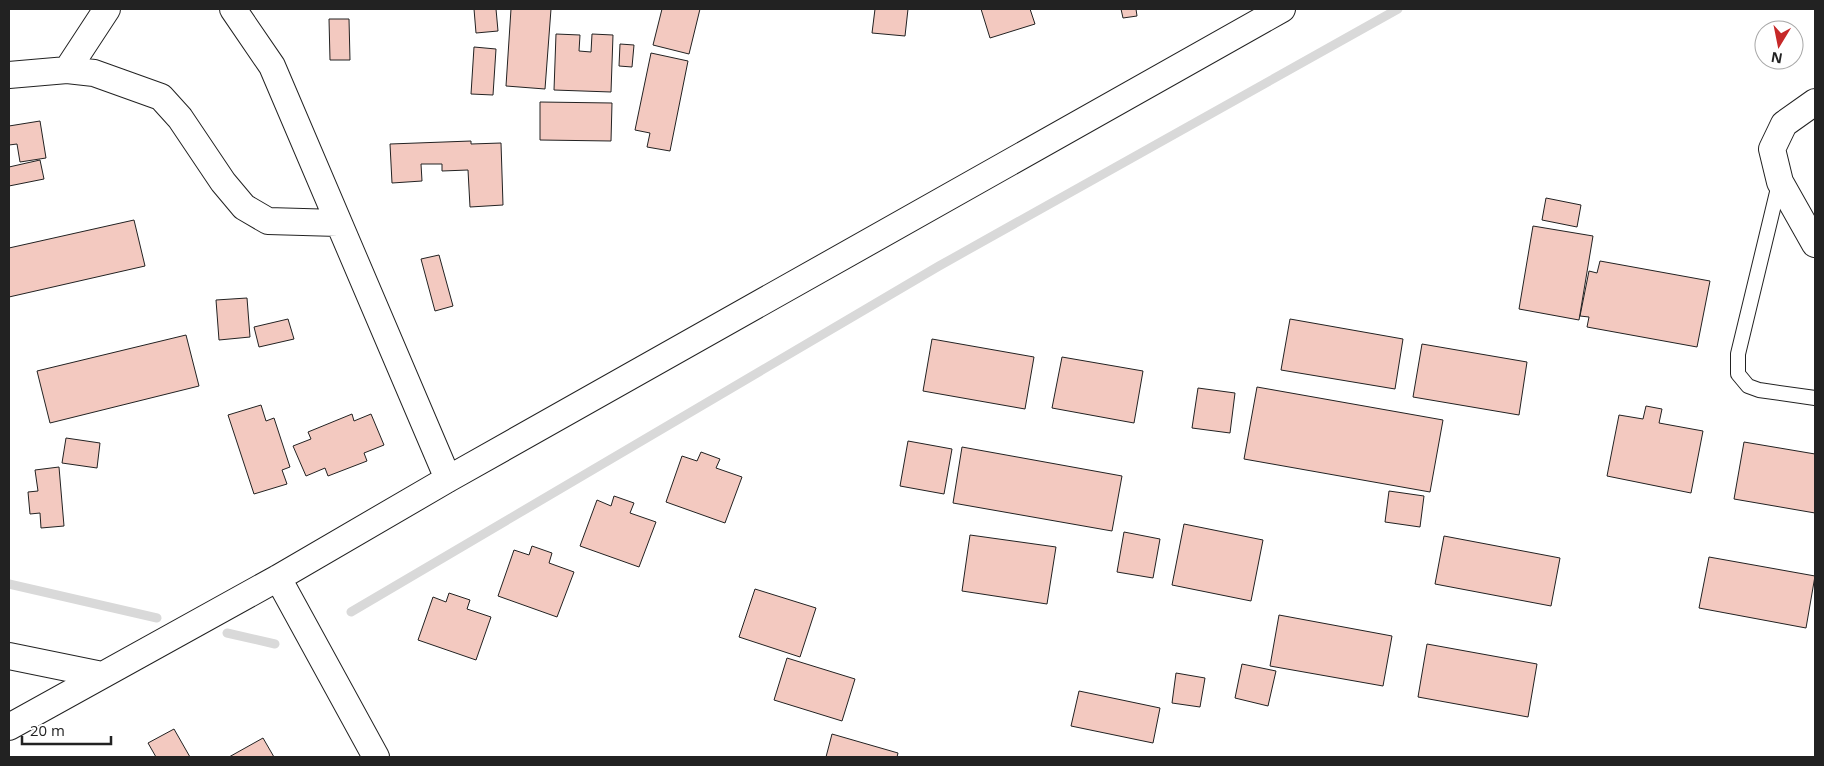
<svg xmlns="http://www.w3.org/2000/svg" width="1824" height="766" font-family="'Open Sans',sans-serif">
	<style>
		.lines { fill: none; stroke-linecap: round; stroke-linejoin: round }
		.stream { stroke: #d9d9d9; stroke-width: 9 }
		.building { fill: #f3c9c0; stroke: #222 }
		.lane-casing { stroke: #222; stroke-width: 16 }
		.street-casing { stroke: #222; stroke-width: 28 }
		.lane { stroke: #fff; stroke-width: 14 }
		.street { stroke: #fff; stroke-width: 26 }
	</style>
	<rect width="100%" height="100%" fill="#fff"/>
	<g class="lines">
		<path class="stream" d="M9 584 157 618
			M351 612 939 266 1398 9
			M227 633 275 644"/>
	</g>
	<path class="building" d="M474 9H496L498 31 476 33Z
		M511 9H551L545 89 506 86Z
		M662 9H700L689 54 653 45Z
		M875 9H908L905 36 872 33Z
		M981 9H1030L1035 24 990 38Z
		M1121 9H1136L1137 16 1123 18Z
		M329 19H349L350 60H330Z
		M556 34 580 35 579 51 591 52 592 34 613 35 611 92 554 90Z
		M620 44 634 45 632 67 619 66Z
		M474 47 496 49 493 95 471 94Z
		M651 53 688 61 670 151 647 147 650 133 635 130Z
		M540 102 612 103 611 141 540 140Z
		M40 121 46 158 20 162 17 144 9 145V126Z
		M471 141V144L501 143 503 205 470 207 468 170 442 171V164H421L422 181 392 183 390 144Z
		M40 160 44 179 9 186V167Z
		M1546 198 1581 205 1577 227 1542 220Z
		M134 220 145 266 9 297V248Z
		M1533 226 1593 236 1579 320 1519 309Z
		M439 255 453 306 435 311 421 259Z
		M1600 261 1710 281 1697 347 1587 327 1589 317 1580 316 1589 271 1597 273Z
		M247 298 250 337 219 340 216 300Z
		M288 319 294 339 259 347 254 327Z
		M1290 319 1403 339 1395 389 1281 370Z
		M186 335 199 386 50 423 37 371Z
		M932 339 1034 357 1025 409 923 391Z
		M1422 344 1527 362 1519 415 1413 397Z
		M1062 357 1143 371 1134 423 1052 408Z
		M1257 387 1443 420 1430 492 1244 459Z
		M1198 388 1235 393 1230 433 1192 428Z
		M261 405 266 421 274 418 290 467 282 470 287 484 254 494 228 415Z
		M1646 406 1662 409 1659 423 1703 431 1691 493 1607 476 1619 415 1643 419Z
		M352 414 354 421 371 414 384 445 364 453 367 461 328 476 325 468 306 476 293 446 311 439 308 432Z
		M66 438 100 443 97 468 62 463Z
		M908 441 952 449 944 494 900 486Z
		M1744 442 1815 454V513L1734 499Z
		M962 447 1122 476 1112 531 953 503Z
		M701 452 720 459 716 468 742 477 725 523 666 502 682 456 697 461Z
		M59 467 64 526 41 528 40 513 30 514 28 492 38 491 35 470Z
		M1389 491 1424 496 1420 527 1385 522Z
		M614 496 634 503 630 513 656 522 639 567 580 546 597 500 611 506Z
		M1184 524 1263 540 1251 601 1172 585Z
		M1124 532 1160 539 1153 578 1117 572Z
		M970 535 1056 547 1047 604 962 591Z
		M1444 536 1560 558 1551 606 1435 584Z
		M532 546 552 553 549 563 574 572 557 617 498 596 514 550 529 555Z
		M1709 557 1815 576 1806 628 1699 608Z
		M755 589 816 608 800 657 739 637Z
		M449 593 470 600 467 609 491 617 476 660 418 640 433 597 446 602Z
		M1279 615 1392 636 1383 686 1270 666Z
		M1427 644 1537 664 1528 717 1418 697Z
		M787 658 855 679 842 721 774 700Z
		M1242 664 1276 671 1268 706 1235 698Z
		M1176 673 1205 678 1200 707 1172 703Z
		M1079 691 1160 708 1153 743 1071 726Z
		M174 729 190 757H156L148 743Z
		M832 734 898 753 897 757H826Z
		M263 738 274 757H229Z"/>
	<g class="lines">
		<g class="lane-casing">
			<path id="lane" d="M1779 184 1738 354V374L1748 386 1759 390 1815 398"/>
		</g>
		<g class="street-casing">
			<path id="street" d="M233 9 272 66 448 479
				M67 70 107 9
				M9 75 67 70 94 73 161 97 180 118 223 182 244 207 268 221 338 223
				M1815 102 1784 124 1772 149 1780 182 1815 244
				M278 578 376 757
				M9 656 102 675
				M9 727 278 578 448 479 1282 9"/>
		</g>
		<use href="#lane" class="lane"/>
		<use href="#street" class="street"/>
	</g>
	<rect width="1824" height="766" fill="none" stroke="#222222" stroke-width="20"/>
	<g transform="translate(1779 45) rotate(190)"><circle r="24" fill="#ffffff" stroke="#a7a7a7"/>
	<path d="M0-4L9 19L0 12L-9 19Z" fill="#c62828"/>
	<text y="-8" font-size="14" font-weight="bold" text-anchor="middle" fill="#222222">N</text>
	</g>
	<path d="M22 736v8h89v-8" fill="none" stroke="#222222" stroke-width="2.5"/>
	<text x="30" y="736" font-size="15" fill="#222222" stroke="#ffffff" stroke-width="4" paint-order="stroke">20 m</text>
</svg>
